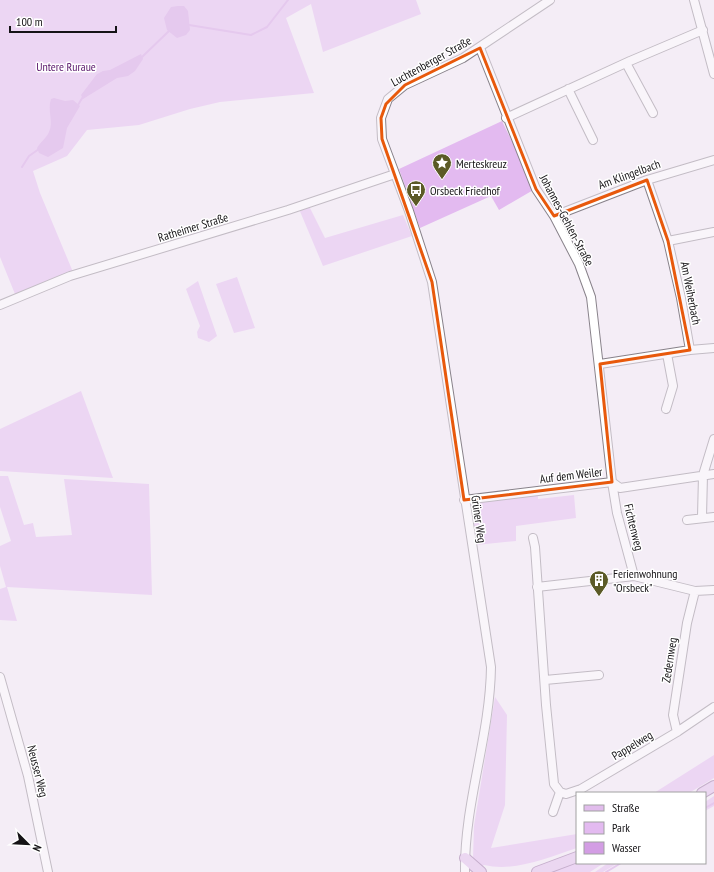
<svg xmlns="http://www.w3.org/2000/svg" width="714" height="872" font-family="'PT Sans Narrow',sans-serif">
	<style>
		.green { fill: #e3baf0 }
		.water { fill: #d39de4 }
		.lines { fill: none; stroke-linecap: round; stroke-linejoin: round }
		.stream { stroke: #d39de4; stroke-width: 2 }
		.minor-casing { stroke: #88828a; stroke-width: 10 }
		.major-casing { stroke: #8d6499; stroke-width: 12 }
		.minor { stroke: #fff; stroke-width: 8 }
		.major { stroke: #e1bcec; stroke-width: 10 }
		.marked { fill: none; stroke: #e8590c; stroke-width: 3; stroke-linejoin: round }
		.labels { text-anchor: middle; dominant-baseline: central; stroke-width: 3; stroke-linejoin: round; paint-order: stroke }
		.street-label { font-size: 12px; fill: #151316; stroke: #fff }
		.park-label { font-size: 12px; fill: #58156a; stroke: #fff }
		.poi-label { font-size: 12px; fill: #151316; stroke: #fff; text-anchor: start }
	</style>
	<rect width="100%" height="100%" fill="#f4edf6"/>
	<path class="green" d="M0 0H416L421 14 323 52 311 4 286 18 314 93 220 102 190 109 139 125 87 130 67 156 33 171 40 193 73 272 15 294 0 257Z
		M502 121 535 189 499 210 491 196 420 228 399 169Z
		M309 206 325 238 403 215 412 236 323 266 299 209Z
		M237 277 255 328 234 333 216 284Z
		M198 281 217 336 209 342 198 338 197 332 200 326 186 289Z
		M81 391 113 478 0 471V429Z
		M0 476H8L24 525 33 523 36 537 72 535 64 479 149 484 152 595 7 587 17 621 0 620V589L6 587 0 566V546L11 541 0 507Z
		M538 495V499L574 495 576 518 516 526V541L476 545 471 503Z
		M495 697 507 715 505 805 491 848 577 834V848C547 858 515 872 484 865L480 868 473 859 474 826Z
		M714 755V778L689 793H654Z
		M714 796V806L705 811V802Z
		M577 862 604 863 590 872H551Z
		M608 863H618L603 872H595Z"/>
	<path class="water" d="M178 6H184L188 11 190 30 186 35 177 38 167 30 164 18 171 7Z
		M141 54 143 59 135 71 128 76 117 78 83 99 81 95 97 74 103 71 110 70Z
		M54 98 65 101 73 100 80 106 67 128 63 148 48 157 39 153 37 148C40 143 47 137 49 132 54 122 47 110 51 99Z"/>
	<g class="lines">
		<path class="stream" d="M189 25 251 35 267 27 288 0
			M141 58 171 29
			M78 105 84 95
			M22 167 29 156 39 149
			M705 808 714 803
			M606 872 621 863"/>
		<g class="minor-casing">
			<path id="minor" d="M694 0 714 74
				M480 48 536 189 554 216 579 264 591 297 612 482 617 513 634 576
				M626 63 653 113
				M568 89 593 140
				M506 118 630 61 703 30
				M647 180 668 241 681 298 690 350
				M554 216 647 180 714 160
				M668 241 714 232
				M0 305 70 276 288 210 395 174
				M600 364 690 350 714 348
				M666 409 673 386 667 354
				M464 500 612 482 620 488 714 474
				M702 517 703 475 714 439
				M687 520 714 517
				M533 538 535 547 546 705 554 784 560 792 566 794 581 789 677 732 714 707
				M537 587 634 576 695 591 714 590
				M0 677 28 776 48 872
				M545 680 599 675
				M677 732 673 715 687 623 695 591
				M553 812 560 792
				M465 872C464 803 490 737 491 667L432 282 409 211 382 139 381 118 388 99 405 85 463 58 550 0"/>
		</g>
		<g class="major-casing">
			<path id="major" d="M702 793 714 786
				M465 858 481 872
				M537 872 577 857"/>
		</g>
		<use href="#minor" class="minor"/>
		<use href="#major" class="major"/>
	</g>
	<path d="M0 0H714V872H0ZM480 48 536 189 554 216 647 180 668 241 690 350 600 364 612 482 464 500 432 282 382 139 381 118 386 104 405 85Z" fill="#f4edf6" fill-opacity=".55" fill-rule="evenodd"/>
	<path class="marked" d="M480 48 536 189 554 216 647 180 668 241 690 350 600 364 612 482 464 500 432 282 382 139 381 118 386 104 405 85Z"/>
	<defs>
		<g id="sight-pin" transform="scale(1)"><path d="M0 17L-7.5 6A9.5 9.5 0 1 1 7.5 6Z" fill="#5b5a26" stroke="#fff"/><path d="M0-6L1.8-2.2L6-1.7L2.9 1.2L3.7 5.4L0 3.3L-3.7 5.4L-2.9 1.2L-6-1.7L-1.8-2.2Z" fill="#fff"/></g>
		<g id="bus-pin" transform="scale(1)"><path d="M0 17L-7.5 6A9.5 9.5 0 1 1 7.5 6Z" fill="#5b5a26" stroke="#fff"/><path d="M-5-6H5V4H4V6H2V4H-2V6H-4V4H-5ZM-3.5-4V0h7V-4ZM-3.5 1.2v1.5H-2V1.2ZM2 1.2v1.5H3.5V1.2Z" fill="#fff"/></g>
		<g id="building-pin" transform="scale(1)"><path d="M0 17L-7.5 6A9.5 9.5 0 1 1 7.5 6Z" fill="#5b5a26" stroke="#fff"/><path d="M-4-6H4V6H1V3H-1V6H-4ZM-2.5-4.3h1.7v1.8h-1.7ZM.8-4.3h1.7v1.8H.8ZM-2.5-1h1.7V.8h-1.7ZM.8-1h1.7V.8H.8Z" fill="#fff"/></g>
	</defs>
	<g fill-rule="evenodd">
		<use href="#sight-pin" x="442" y="163"/>
		<use href="#bus-pin" x="416" y="190"/>
		<use href="#building-pin" x="599" y="580"/>
	</g>
	<g class="labels">
		<g class="street-label">
			<text transform="translate(431 61) rotate(-29)">Luchtenberger Straße</text>
			<text transform="translate(629 174) rotate(-20)">Am Klingelbach</text>
			<text transform="translate(567 220) rotate(62)">Johannes-Gehlen-Straße</text>
			<text transform="translate(193 227) rotate(-17)">Ratheimer Straße</text>
			<text transform="translate(691 293) rotate(79)">Am Weiherbach</text>
			<text transform="translate(571 475) rotate(-7)">Auf dem Weiler</text>
			<text transform="translate(479 519) rotate(82)">Grüner Weg</text>
			<text transform="translate(634 527) rotate(76)">Fichtenweg</text>
			<text transform="translate(669 660) rotate(-81)">Zedernweg</text>
			<text transform="translate(632 745) rotate(-31)">Pappelweg</text>
			<text transform="translate(38 771) rotate(76)">Neusser Weg</text>
		</g>
		<g class="park-label">
			<text x="66" y="66">Untere Ruraue</text>
		</g>
		<g class="poi-label">
			<text x="456" y="163">Merteskreuz</text>
			<text x="430" y="190">Orsbeck Friedhof</text>
			<text x="613" y="573">Ferienwohnung<tspan x="613" dy="14">"Orsbeck"</tspan></text>
		</g>
	</g>
	<rect x="576" y="792" width="130" height="72" fill="#ffffff" stroke="#a1a1a2"/>
	<rect x="584" y="805" width="20" height="6" fill="#e1bcec" stroke="#a1a1a2"/>
	<text x="612" y="812" font-size="12" fill="#151316">Straße</text>
	<rect x="584" y="822" width="20" height="12" fill="#e3baf0" stroke="#a1a1a2"/>
	<text x="612" y="832" font-size="12" fill="#151316">Park</text>
	<rect x="584" y="842" width="20" height="12" fill="#d39de4" stroke="#a1a1a2"/>
	<text x="612" y="852" font-size="12" fill="#151316">Wasser</text>
	<g transform="translate(28 844) rotate(114)" stroke="#ffffff" stroke-width="3" paint-order="stroke">
	<path d="M0-3L7 15L0 10L-7 15Z" fill="#151316"/>
	<text y="-6" font-size="11" font-weight="bold" text-anchor="middle" fill="#151316">N</text>
	</g>
	<path d="M10 26v6h106v-6" fill="none" stroke="#151316" stroke-width="2"/>
	<text x="16" y="26" font-size="12" fill="#151316" stroke="#ffffff" stroke-width="3" paint-order="stroke">100 m</text>
</svg>
